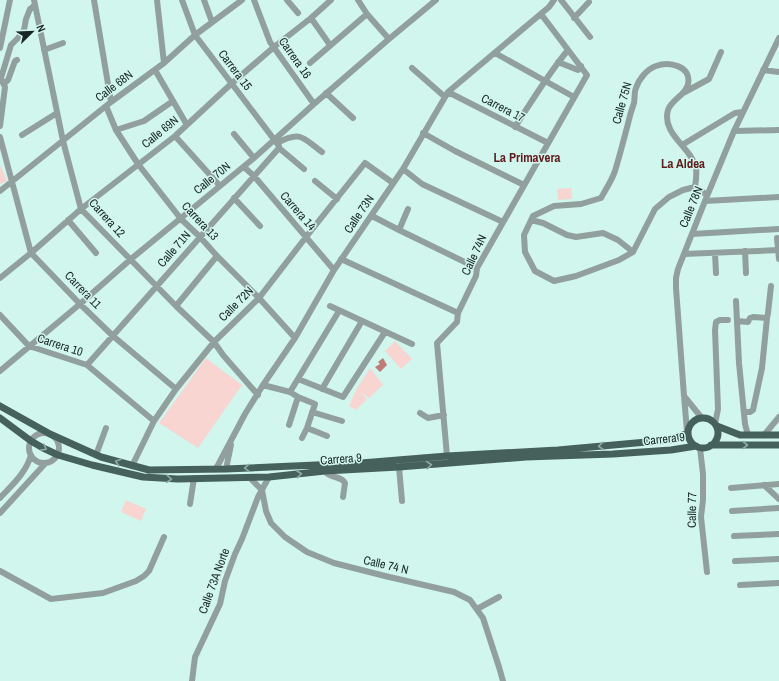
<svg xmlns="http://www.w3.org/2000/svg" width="779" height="681" font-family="'Archivo Narrow',sans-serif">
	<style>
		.green { fill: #f8d5d1 }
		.water { fill: #c07b76 }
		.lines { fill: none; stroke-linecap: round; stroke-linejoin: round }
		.minor { stroke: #91a09d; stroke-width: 6 }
		.major { stroke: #46615c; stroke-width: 7 }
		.oneway { stroke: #8caca5 }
		.labels { text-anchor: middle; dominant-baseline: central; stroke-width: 3; stroke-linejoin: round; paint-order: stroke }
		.street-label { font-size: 12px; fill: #192724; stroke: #d1f6ee }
		.neighbourhood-label { font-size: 13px; font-weight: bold; fill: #611c1c; stroke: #d1f6ee }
	</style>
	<rect width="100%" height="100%" fill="#d1f6ee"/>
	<path class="green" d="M0 165 7 181 0 184Z
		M571 188 572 199 558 200 557 189Z
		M395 341 412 359 401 369 385 351Z
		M206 358 242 385 198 448 159 423Z
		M370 368 383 385 369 398 360 392 367 399 356 410 349 406 356 390Z
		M126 500 146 509 141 521 121 512Z"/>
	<path class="water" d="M383 358 387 365 380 372 375 367 380 364 378 362Z"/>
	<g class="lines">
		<path class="minor" d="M34 0 63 141 81 209 176 306 214 342 223 355 258 395
			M94 0 111 102
			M157 0 164 63
			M182 0 195 35 279 146V148L304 169
			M204 0 212 22
			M254 0 270 42 314 104
			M287 0 298 13
			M358 0 367 14 389 39
			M561 0 590 37
			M311 18 330 45
			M574 18 589 2
			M0 48 10 0
			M44 50 63 43
			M495 53 574 97
			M558 62 578 70 581 66
			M310 63 367 14
			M412 68 445 97
			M155 70 187 125
			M763 70 779 72
			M0 77 5 87 0 126
			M1 78 11 45 18 38 24 30 26 19 30 9 35 5
			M4 84 8 80 15 61 17 60
			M448 92 548 143
			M685 92 709 79 721 52
			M326 93 353 118
			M106 106 116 130 138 164 181 219 200 237 217 256 259 298 295 338
			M515 127C532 101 548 74 568 50
			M116 130 144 121 173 101
			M734 131 779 130
			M423 133 455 151 524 185
			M234 134 254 158
			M22 135 57 113
			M175 136 220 186
			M0 137 31 253 80 304 113 336 176 389
			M277 143C301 130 303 138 322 152
			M682 145 735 113 743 112
			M244 167 254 176 334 270
			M403 169 422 184 503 222
			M315 181 337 199
			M695 187 683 190 669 197 655 209 633 252 619 260 576 276 554 281 535 271 525 252 524 235 533 216 554 206 581 204 601 198C606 189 612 180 615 171 621 151 626 131 631 112 632 109 633 106 634 103 635 98 634 92 636 88 639 79 647 69 656 66 669 61 692 66 688 84 686 95 672 99 668 110 661 134 692 148 696 168 697 175 696 180 695 187L707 195
			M0 191 111 102 164 63 195 35 242 0
			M234 198 260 226
			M705 201 779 197
			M372 216 399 230 477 268
			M68 220 96 253
			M531 220 543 223 567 235 576 237 603 233 618 240 633 252
			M399 230 408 209
			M692 234 779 229
			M777 238 779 259
			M745 251 746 273
			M715 253 716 273
			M684 254 779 250
			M341 259 458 313
			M0 278 31 253 81 209 175 136 231 84 274 47 311 18 331 0
			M736 301 739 363 745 424 748 435
			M176 306 217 256
			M330 306 412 344
			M0 315 29 346 87 365 154 421
			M737 321 748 322 750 318 753 317 767 318 768 313 771 286
			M87 365 279 148
			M0 371 80 304 131 259 220 186 254 158 314 104 389 39 436 0
			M298 379 343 397 385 332
			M263 385 290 392 298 397 315 404 307 428 302 438
			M322 389 362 321
			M290 392 339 311
			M684 396 701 417
			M312 412 342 421
			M744 412H750L753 410 762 368 767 318
			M420 413 428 418 444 415
			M715 424 718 409 715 330 716 322 720 320H728
			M289 425 298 397
			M307 428 327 436
			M687 431 684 396 676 288V278L678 269 705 201 734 131 779 38
			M29 448a15 15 0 1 1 30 0a15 15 0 1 1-30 0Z
			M764 435 779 417
			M700 448 703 474V500L701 517 707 572
			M96 455 106 428
			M447 456 437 343 457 322 458 313 476 276 477 268 587 75 541 14
			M132 466 154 421 176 389 214 342 259 298 306 237 365 163 393 183
			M399 467 402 501
			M215 469 218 465 245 414 263 385 295 338 334 270 403 169 448 92 549 7 554 0
			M226 469 231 445
			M325 471C329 479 341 475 345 483L343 497
			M250 478 262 490 266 511 271 523 285 537 307 552 334 563 385 576 454 592 470 600 483 618 499 667 503 681
			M764 485 779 499
			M731 488 779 484
			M0 498C12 485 26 473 31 455
			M190 504 194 478
			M732 511 779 508
			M0 513 42 467 46 463
			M734 536 779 534
			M735 561 779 559
			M0 571 51 599 103 593 136 581 144 576 149 571 164 537
			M740 585 779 583
			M477 609 499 597
			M192 681 195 657 220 604 225 581 235 554 242 539 258 497 269 477"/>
		<path class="major" d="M0 406 50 434 101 457 149 470 226 469 361 463 447 456 558 450 669 440 675 439 687 433
			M688 433a15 15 0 1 1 30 0a15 15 0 1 1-30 0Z
			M0 418 31 441 43 448 58 455 92 465 143 477 178 479 269 477 325 471 399 467 526 457 613 454 671 450 696 446
			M717 426 740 435H779
			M711 445H779"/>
	</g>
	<defs><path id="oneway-chevron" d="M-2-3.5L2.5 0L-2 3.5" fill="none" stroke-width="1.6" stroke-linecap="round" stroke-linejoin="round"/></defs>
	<g class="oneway">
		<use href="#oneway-chevron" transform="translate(745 445)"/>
		<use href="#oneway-chevron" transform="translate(601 446) rotate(175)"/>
		<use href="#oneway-chevron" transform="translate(44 448) rotate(28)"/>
		<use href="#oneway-chevron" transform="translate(118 462) rotate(-163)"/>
		<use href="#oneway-chevron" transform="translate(429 465) rotate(-5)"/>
		<use href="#oneway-chevron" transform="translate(247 468) rotate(177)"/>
		<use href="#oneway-chevron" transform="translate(299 474) rotate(-6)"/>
		<use href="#oneway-chevron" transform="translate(169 479) rotate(5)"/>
	</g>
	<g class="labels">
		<g class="street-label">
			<text transform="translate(295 58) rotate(55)">Carrera 16</text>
			<text transform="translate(235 70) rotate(53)">Carrera 15</text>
			<text transform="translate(114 86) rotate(-37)">Calle 68N</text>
			<text transform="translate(622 103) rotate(-74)">Calle 75N</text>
			<text transform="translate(503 108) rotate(27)">Carrera 17</text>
			<text transform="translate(160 132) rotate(-39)">Calle 69N</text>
			<text transform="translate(212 178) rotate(-39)">Calle 70N</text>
			<text transform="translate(691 207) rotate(-68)">Calle 78N</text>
			<text transform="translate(298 211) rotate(49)">Carrera 14</text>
			<text transform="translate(359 214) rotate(-56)">Calle 73N</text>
			<text transform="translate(107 218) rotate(48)">Carrera 12</text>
			<text transform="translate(200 221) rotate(47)">Carrera 13</text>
			<text transform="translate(174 249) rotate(-49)">Calle 71N</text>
			<text transform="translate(474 255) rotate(-65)">Calle 74N</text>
			<text transform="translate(83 290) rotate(46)">Carrera 11</text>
			<text transform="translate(236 304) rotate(-45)">Calle 72N</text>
			<text transform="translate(60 345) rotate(18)">Carrera 10</text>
			<text transform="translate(664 439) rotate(-6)">Carrera 9</text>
			<text transform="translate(341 459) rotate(-4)">Carrera 9</text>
			<text transform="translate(692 510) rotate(-89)">Calle 77</text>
			<text transform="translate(386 565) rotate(13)">Calle 74 N</text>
			<text transform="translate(214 581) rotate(-70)">Calle 73A Norte</text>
		</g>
		<g class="neighbourhood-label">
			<text x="527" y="157">La Primavera</text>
			<text x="683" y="163">La Aldea</text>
		</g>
	</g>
	<g transform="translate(32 32) rotate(67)" stroke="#d1f6ee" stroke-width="3" paint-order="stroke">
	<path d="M0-3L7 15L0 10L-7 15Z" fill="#192724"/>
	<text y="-6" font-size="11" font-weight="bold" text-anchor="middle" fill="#192724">N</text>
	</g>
</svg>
